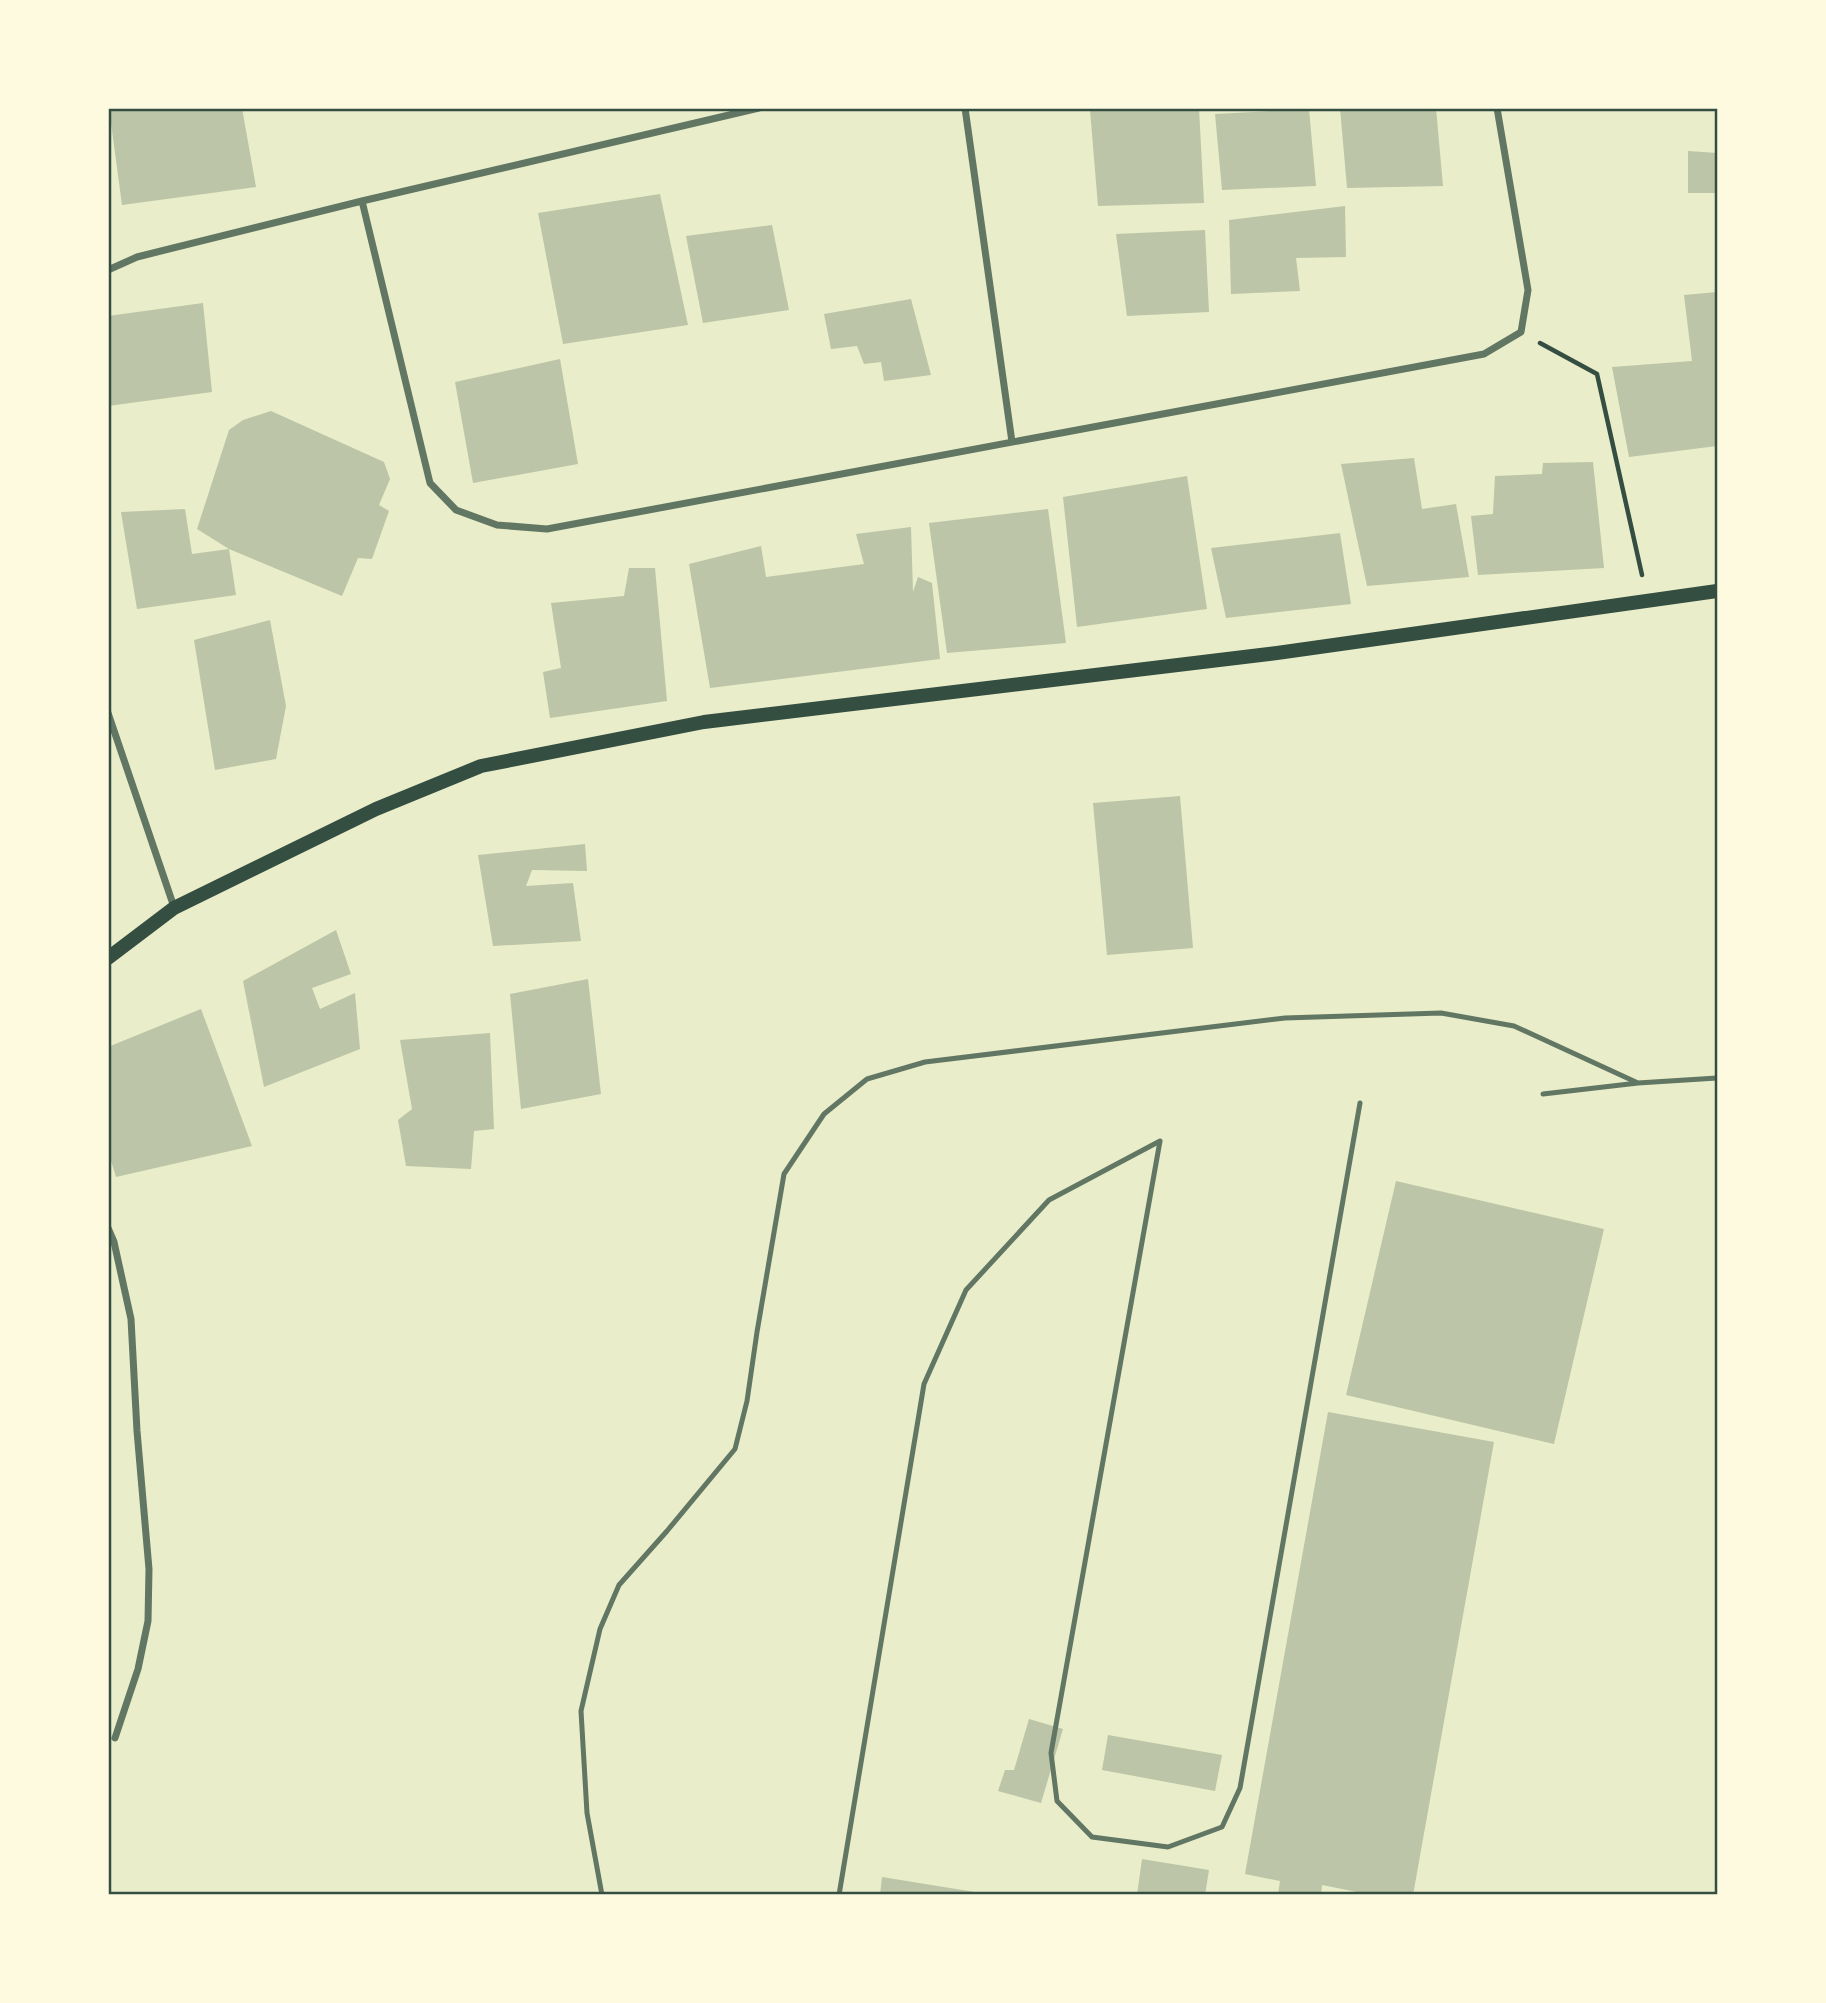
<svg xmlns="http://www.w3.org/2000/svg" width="1826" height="2003" font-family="Lato,sans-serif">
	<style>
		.building { fill: #bcc5a7 }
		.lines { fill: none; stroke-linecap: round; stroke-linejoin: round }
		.path { stroke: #344e41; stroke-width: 4.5 }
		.service { stroke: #617663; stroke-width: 5 }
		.minor { stroke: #617663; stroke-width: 7 }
		.secondary { stroke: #344e41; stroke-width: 14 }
		.neatline { fill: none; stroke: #344e41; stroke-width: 2.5 }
	</style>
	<rect width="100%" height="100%" fill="#e9edc9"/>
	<path class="building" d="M109 108H242L256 187 122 205Z
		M1108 108H1199L1204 203 1098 206 1090 110Z
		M1340 108H1436L1443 186 1347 188Z
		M1309 109 1316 186 1222 190 1215 114Z
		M1688 151 1717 153V193H1688Z
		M660 194 688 325 563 344 538 213Z
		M1345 206 1346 257 1296 258 1300 291 1231 294 1229 220Z
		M772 225 789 310 703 323 686 236Z
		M1205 230 1209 312 1127 316 1116 234Z
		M1717 292V446L1629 457 1612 367 1692 361 1684 295Z
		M911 299 931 375 884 381 881 362 864 364 857 346 831 349 824 314Z
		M203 303 212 392 108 406V316Z
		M560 359 578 464 473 483 455 382Z
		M271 411 384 462 390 479 379 505 389 511 372 559 358 558 342 596 229 549 236 595 137 609 121 512 185 509 192 554 229 549 197 529 229 430 243 420Z
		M1414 458 1422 509 1456 504 1469 577 1367 586 1341 464Z
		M1593 462 1604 568 1478 575 1471 516 1493 514 1495 476 1542 474 1543 463Z
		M1187 476 1207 609 1077 627 1063 497Z
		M1048 509 1066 643 947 653 929 523Z
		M911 527 913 592 918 577 932 583 940 659 710 688 689 564 761 546 766 577 864 564 856 534Z
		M1340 533 1351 604 1226 618 1211 548Z
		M629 568H655L667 701 550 718 543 672 561 668 551 603 624 596Z
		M270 620 286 706 276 759 215 770 194 640Z
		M1180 796 1193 948 1107 955 1093 803Z
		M585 844 587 871 532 870 526 886 573 883 581 941 493 946 478 855Z
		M336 930 351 974 312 988 320 1009 355 993 360 1049 264 1087 243 981Z
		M588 979 601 1094 521 1109 510 994Z
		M201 1009 252 1146 116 1177 108 1151V1047Z
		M490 1033 494 1129 474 1131 471 1169 406 1166 398 1120 412 1109 400 1040Z
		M1396 1181 1604 1229 1554 1444 1346 1395Z
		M1328 1412 1494 1442 1413 1895H1372L1322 1885 1321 1895H1278L1280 1881 1245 1874Z
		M1029 1719 1063 1729 1041 1803 998 1791 1005 1770H1014Z
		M1108 1735 1222 1755 1215 1791 1102 1770Z
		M1142 1859 1209 1870 1205 1895H1137Z
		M882 1877 981 1893V1895H880Z"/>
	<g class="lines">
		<path class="path" d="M1540 343 1597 374 1642 575"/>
		<path class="service" d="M1543 1094 1638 1083 1717 1078
			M1160 1141 1051 1753 1057 1801 1092 1837 1168 1847 1222 1827 1240 1788 1360 1103
			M602 1895 587 1813 581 1711 600 1629 619 1585 667 1531 735 1449 747 1401 757 1332 784 1174 824 1114 867 1079 925 1062 1285 1018 1441 1013 1514 1026 1638 1083
			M839 1895 924 1384 966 1290 1049 1200 1160 1141"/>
		<path class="minor" d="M965 108 1012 442
			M362 201 759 108
			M108 270 137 257 362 201 430 483 456 510 497 525 547 529 1484 354 1521 332 1528 290 1497 108
			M108 713 174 907
			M108 1228 114 1242 131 1319 137 1431 149 1569 148 1621 138 1669 115 1738"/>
		<path class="secondary" d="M108 958 174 908 376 809 481 766 704 722 1277 653 1717 591"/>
	</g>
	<rect width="1826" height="2003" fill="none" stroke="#fefae0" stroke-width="220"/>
	<rect x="110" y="110" width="1606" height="1783" class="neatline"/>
</svg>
